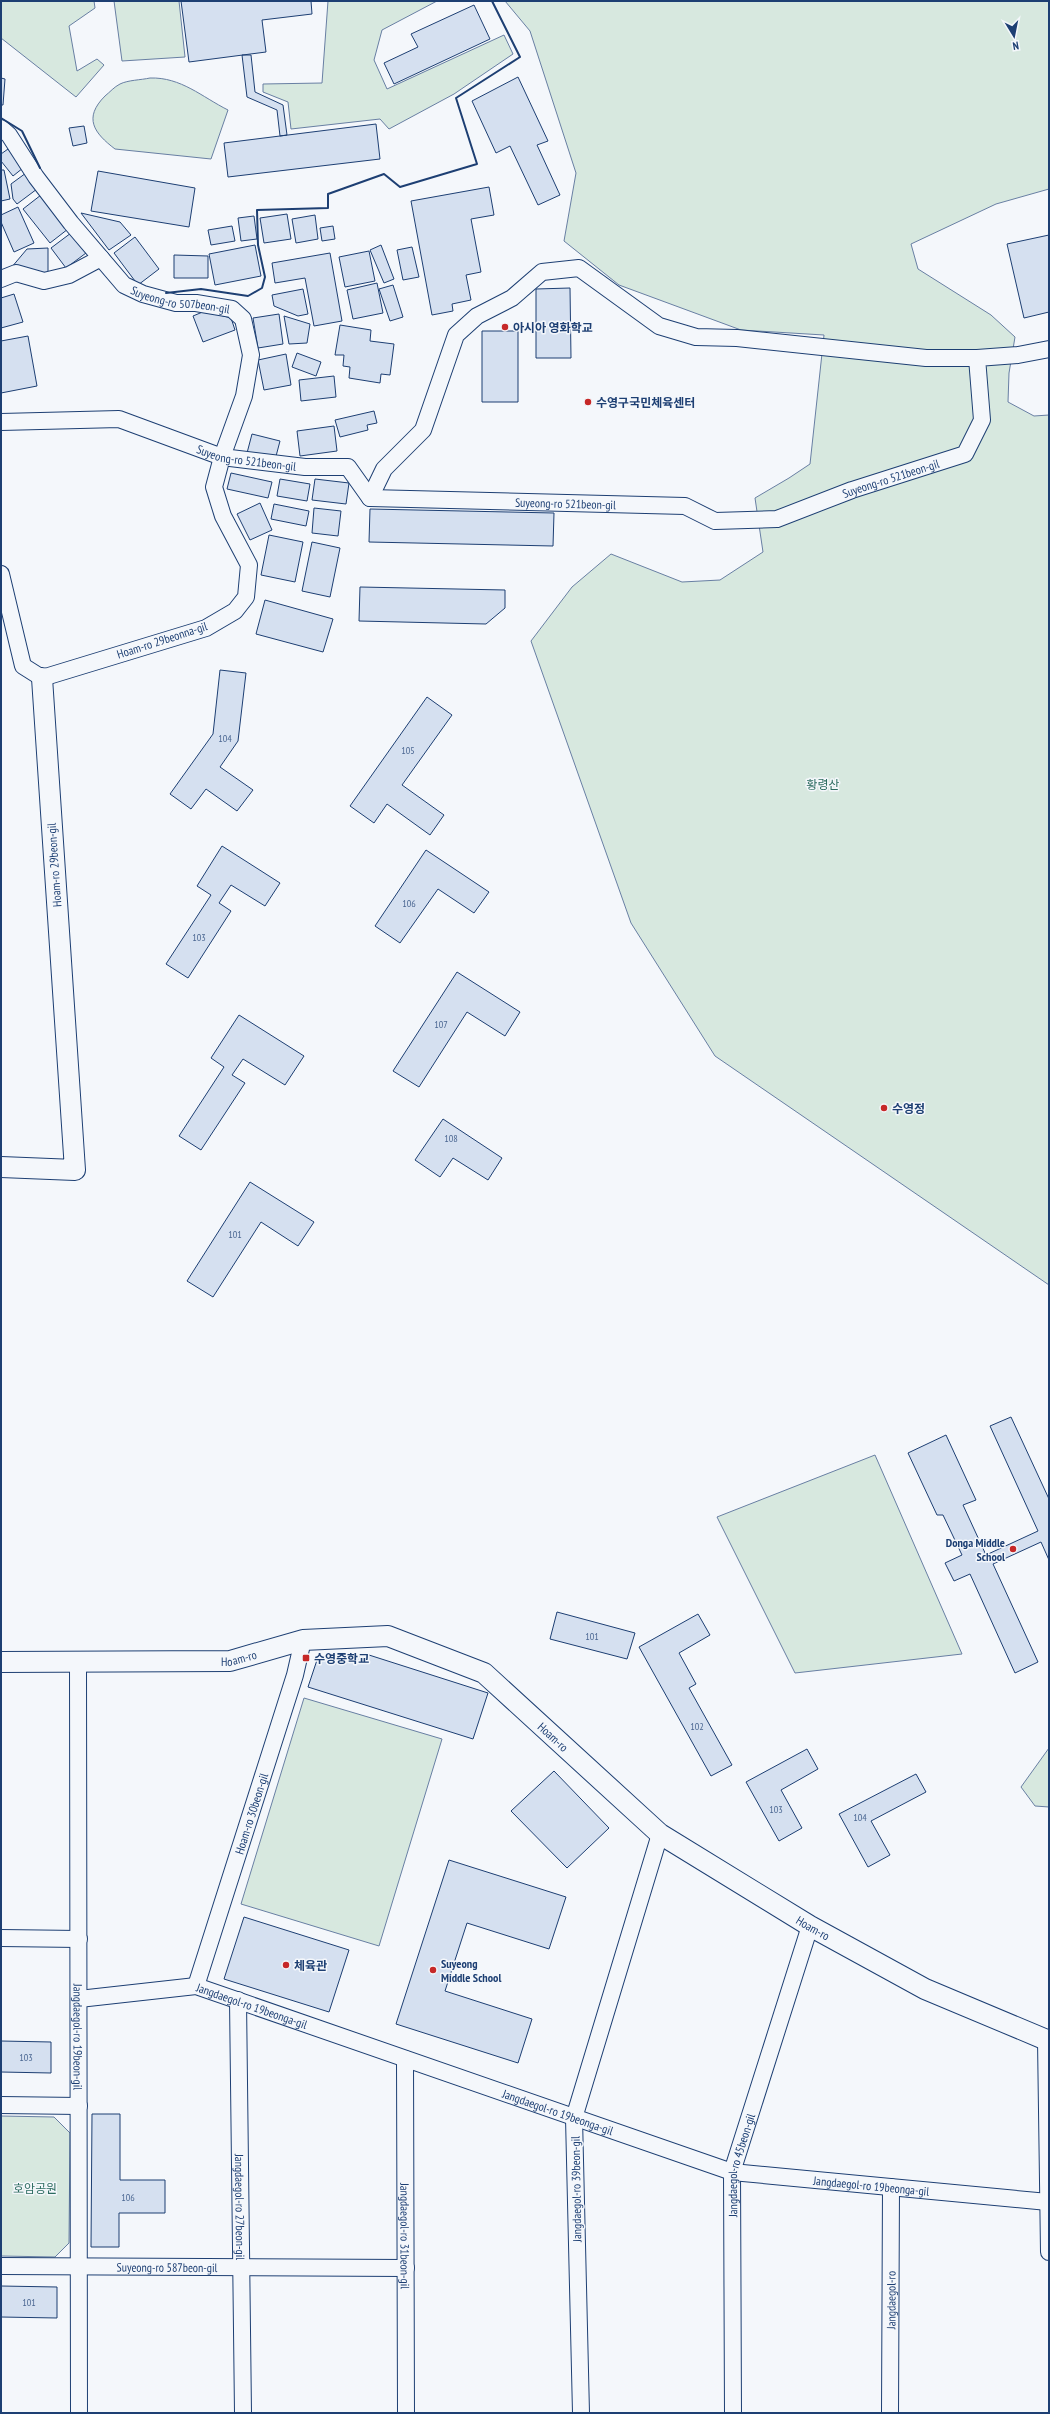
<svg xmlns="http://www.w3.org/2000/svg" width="1050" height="2414" font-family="'PT Sans Narrow','Noto Sans KR',sans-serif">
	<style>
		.green { fill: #d7e8df; stroke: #687fa3 }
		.building { fill: #d5e0f0; stroke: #1d3f73 }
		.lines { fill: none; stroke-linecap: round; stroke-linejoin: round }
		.minor-casing { stroke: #1d3f73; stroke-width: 18 }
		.tertiary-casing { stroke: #1d3f73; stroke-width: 22 }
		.minor { stroke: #f4f7fb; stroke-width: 16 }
		.tertiary { stroke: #f4f7fb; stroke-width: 20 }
		.wall { stroke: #1d3f73; stroke-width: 2 }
		.poi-dot { fill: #c62828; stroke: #f4f7fb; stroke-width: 1.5 }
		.labels { text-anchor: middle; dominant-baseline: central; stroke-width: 3; stroke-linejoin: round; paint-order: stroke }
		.number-label { font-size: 10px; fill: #4b6792 }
		.street-label { font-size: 12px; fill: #1d3f73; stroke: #f4f7fb }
		.poi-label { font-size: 12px; font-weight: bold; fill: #1d3f73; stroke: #f4f7fb; text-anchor: start }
		.park-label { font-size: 12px; fill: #2c6c60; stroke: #f4f7fb }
	</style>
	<rect width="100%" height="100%" fill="#f4f7fb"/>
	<path class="green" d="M1 1H94L95 8 69 26 77 71 97 59 104 65 76 97 1 38Z
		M114 1H179L185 57 122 61Z
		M328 1H437L382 30 374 60 387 89 504 35 513 54 454 94 389 129 380 119 291 129 288 102 263 92V84L322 83Z
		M505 1H1049V189L996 204 911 244 918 269 991 315 1015 337 1009 373 1008 402 1034 416 1049 415V1285L715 1056 631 923 531 641 572 587 611 554 682 582 720 580 763 552 755 498 789 478 810 464 824 335 741 330 619 285 564 241 576 173 530 31Z
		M150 78C181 77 202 97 228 110L211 159 115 149C94 133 83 118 105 96 110 92 114 87 120 84 128 80 141 80 150 78Z
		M875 1455 962 1654 795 1673 717 1517Z
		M304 1698 442 1739 379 1946 241 1904Z
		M1049 1748V1807L1035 1806 1021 1787Z
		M1 2116 54 2117 70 2133 69 2243 55 2257 1 2256Z"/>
	<path class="building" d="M181 1H311L312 14 262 20 266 52 189 62Z
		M474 5 490 39 394 84 384 63 418 47 411 34Z
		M242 55H251L255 92 283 105 287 135 280 136 277 110 247 97Z
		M518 77 548 141 537 145 560 195 538 205 510 146 496 153 472 101Z
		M1 78 5 79 3 105H1Z
		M376 124 380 159 228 177 224 143Z
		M84 126 87 143 73 146 69 128Z
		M8 149 23 168 13 176 1 161V154Z
		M1 170H4L10 199 1 201Z
		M98 171 195 188 189 227 91 211Z
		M26 173 37 189 17 204 13 199 11 184Z
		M489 187 494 215 471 219 481 272 466 275 471 300 452 304 453 311 432 315 411 201Z
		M41 195 68 229 50 243 23 209Z
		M18 207 34 243 14 252 1 222V215Z
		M81 213 120 222 131 235 109 250Z
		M287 214 291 239 264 243 260 218Z
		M315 215 318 239 296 243 292 219Z
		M254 216 257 239 241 241 238 218Z
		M232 226 235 241 211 245 208 230Z
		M333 226 335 239 322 241 320 228Z
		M71 233 86 253 66 268 51 248Z
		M1049 235V312L1024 318 1007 244Z
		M135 237 159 269 138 285 114 253Z
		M255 245 261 276 215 285 209 254Z
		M381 245 394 279 384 283 370 250Z
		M412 247 419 277 403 280 397 250Z
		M48 248V276L11 268 27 249Z
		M369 251 375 281 345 287 339 257Z
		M330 253 342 321 314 326 305 278 275 283 272 263Z
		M174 255 208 256V278H174Z
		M377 283 383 313 353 319 347 290Z
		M393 285 403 317 390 321 379 289Z
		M570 288 571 358H536V289Z
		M303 289 308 314 298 316 274 306 272 295Z
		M14 294 23 322 1 328V298Z
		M205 311 231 318 235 330 203 342 193 316Z
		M279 314 283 344 258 348 253 318Z
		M284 316 310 324 307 343 289 344Z
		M340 325 371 330 370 341 394 344 390 375 381 374 380 383 349 378 350 367 343 366 344 355H335Z
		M482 331H518V402H482Z
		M28 336 37 386 1 393V341Z
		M297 353 321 362 316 376 292 367Z
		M286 354 291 385 264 390 258 360Z
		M334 376 336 397 301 401 299 380Z
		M374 411 377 423 367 425 368 430 340 437 335 420Z
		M334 426 337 451 300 456 297 431Z
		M252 434 280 441 275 460 247 453Z
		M231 473 272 482 268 498 227 489Z
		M280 479 310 484 307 501 277 496Z
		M315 479 349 483 346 504 312 500Z
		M260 503 272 530 250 540 237 514Z
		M274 504 309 511 306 526 271 519Z
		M314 508 341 511 338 536 312 533Z
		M370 509 554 513 553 546 369 542Z
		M269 535 303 542 295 582 261 575Z
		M312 542 340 548 330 597 302 591Z
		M360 587 505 590V608L486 624 359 621Z
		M265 600 333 619 323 652 256 634Z
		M220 670 246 673 238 741 220 767 253 790 237 811 206 789 191 809 170 794 213 734Z
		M427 697 452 715 402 785 444 815 430 835 387 804 374 823 350 806Z
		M222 846 280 883 265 906 231 885 219 903 231 911 188 978 166 964 211 895 197 886Z
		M426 850 489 892 474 913 438 889 400 943 375 926Z
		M457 972 520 1012 505 1036 467 1012 419 1087 393 1071Z
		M239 1015 304 1056 285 1085 243 1059 232 1075 245 1083 201 1150 179 1136 224 1067 211 1058Z
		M443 1119 502 1158 488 1180 453 1158 440 1177 415 1160Z
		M250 1182 314 1222 298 1246 261 1222 213 1297 187 1281Z
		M1011 1417 1049 1499V1560L1041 1542 993 1564 1038 1662 1015 1673 970 1574 954 1581 945 1563 962 1555 943 1515H937L908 1453 946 1435 976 1500 963 1505 986 1555 1038 1531 990 1426Z
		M557 1612 635 1633 627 1659 550 1639Z
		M698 1614 710 1635 679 1653 696 1684 689 1688 732 1765 711 1776 639 1647Z
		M369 1655 488 1693 473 1739 308 1687 317 1660Z
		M807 1749 818 1769 781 1790 802 1828 779 1841 746 1782Z
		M554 1771 609 1828 567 1868 511 1811Z
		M916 1774 926 1792 871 1821 890 1855 868 1867 839 1814Z
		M449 1860 566 1897 549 1949 467 1923 445 1991 532 2019 518 2063 396 2024Z
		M244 1917 349 1950 329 2012 224 1979Z
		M1 2041 51 2042V2073L1 2072Z
		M92 2114H120V2180H165V2213H119V2247H91Z
		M1 2286 57 2287V2318L1 2317Z"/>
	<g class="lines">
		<g class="minor-casing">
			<g id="minor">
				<path id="s1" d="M1 128 9 135 36 177 71 223 124 285 143 294 176 303H196L232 309 243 319 251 355 244 396 222 457 214 487 223 516 249 565 246 597 235 611 206 628 42 678 23 666 1 574"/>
				<path d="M1 279 16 273 44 281 69 275 101 258"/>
				<path id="s2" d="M1 422 119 419 222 457 305 467H348L370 498 685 506 715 521 777 519 852 490 965 454 982 420 977 358 1018 355 1049 349"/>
				<path d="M370 498 384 469 423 430 456 335 477 316 512 298 542 272 579 268 659 326 696 337 737 338 926 358H977"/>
				<path id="s3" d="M78 1662 79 2413"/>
				<path d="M1 1938 79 1939"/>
				<path id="s4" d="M196 1986 295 1675 303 1640"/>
				<path id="s5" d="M79 1999 196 1986 732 2172 1048 2202"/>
				<path id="s6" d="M238 2000 243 2413"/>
				<path d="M1046 2040 1049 2252"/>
				<path id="s7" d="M405 2059 406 2413"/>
				<path d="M1 2105 79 2106"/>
				<path id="s8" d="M1 2266 406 2268"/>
				<path d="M581 2413 574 2118 660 1834"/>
				<path id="s9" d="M733 2413 732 2172 810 1926"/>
				<path id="s10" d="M890 2413 891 2187"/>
			</g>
		</g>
		<g class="tertiary-casing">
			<g id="tertiary">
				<path d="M1 1167 75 1170 42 678"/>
				<path id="s11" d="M1 1662 230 1661 303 1640 388 1636 484 1673 660 1834 810 1926 925 1989 1049 2041"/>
			</g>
		</g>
		<use href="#minor" class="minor"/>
		<use href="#tertiary" class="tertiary"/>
		<path class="wall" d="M1 118 22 131 40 168
			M166 293 201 289 248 296 262 288 265 277 258 245 257 210 328 208V194L384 174 400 187 477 164 456 98 520 57 492 1"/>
	</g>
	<g class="poi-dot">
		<circle cx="505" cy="327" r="4"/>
		<circle cx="588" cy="402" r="4"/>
		<circle cx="884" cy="1108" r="4"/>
		<circle cx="1013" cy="1549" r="4"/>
		<rect x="302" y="1654" width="8" height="8" rx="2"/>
		<circle cx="286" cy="1965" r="4"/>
		<circle cx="433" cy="1970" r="4"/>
	</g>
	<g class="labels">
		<g class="number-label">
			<text x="225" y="738">104</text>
			<text x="408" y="750">105</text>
			<text x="409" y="903">106</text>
			<text x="199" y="937">103</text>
			<text x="441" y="1024">107</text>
			<text x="451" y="1138">108</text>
			<text x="235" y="1234">101</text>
			<text x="592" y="1636">101</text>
			<text x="697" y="1726">102</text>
			<text x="776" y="1809">103</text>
			<text x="860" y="1817">104</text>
			<text x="26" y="2057">103</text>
			<text x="128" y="2197">106</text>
			<text x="29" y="2302">101</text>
		</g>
		<g class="street-label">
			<text stroke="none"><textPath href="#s1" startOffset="259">Suyeong-ro 507beon-gil</textPath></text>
			<text stroke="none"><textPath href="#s2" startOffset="252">Suyeong-ro 521beon-gil</textPath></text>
			<text stroke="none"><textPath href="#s2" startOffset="924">Suyeong-ro 521beon-gil</textPath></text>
			<text stroke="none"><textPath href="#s2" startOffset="588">Suyeong-ro 521beon-gil</textPath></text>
			<text transform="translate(162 640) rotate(-18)">Hoam-ro 29beonna-gil</text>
			<text transform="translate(54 865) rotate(-94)">Hoam-ro 29beon-gil</text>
			<text stroke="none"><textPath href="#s11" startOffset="238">Hoam-ro</textPath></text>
			<text stroke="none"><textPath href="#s11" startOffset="587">Hoam-ro</textPath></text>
			<text stroke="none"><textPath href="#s4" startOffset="181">Hoam-ro 30beon-gil</textPath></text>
			<text stroke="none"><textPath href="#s11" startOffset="911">Hoam-ro</textPath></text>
			<text stroke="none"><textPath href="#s5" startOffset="177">Jangdaegol-ro 19beonga-gil</textPath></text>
			<text stroke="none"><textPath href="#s3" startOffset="375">Jangdaegol-ro 19beon-gil</textPath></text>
			<text stroke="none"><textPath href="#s5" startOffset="501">Jangdaegol-ro 19beonga-gil</textPath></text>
			<text stroke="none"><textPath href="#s9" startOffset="249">Jangdaegol-ro 45beon-gil</textPath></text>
			<text stroke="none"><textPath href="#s5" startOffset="825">Jangdaegol-ro 19beonga-gil</textPath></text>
			<text transform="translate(576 2189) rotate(-91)">Jangdaegol-ro 39beon-gil</text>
			<text stroke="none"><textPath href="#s6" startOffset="207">Jangdaegol-ro 27beon-gil</textPath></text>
			<text stroke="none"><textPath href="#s7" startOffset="177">Jangdaegol-ro 31beon-gil</textPath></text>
			<text stroke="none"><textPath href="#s8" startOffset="166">Suyeong-ro 587beon-gil</textPath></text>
			<text stroke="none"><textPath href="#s10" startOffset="113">Jangdaegol-ro</textPath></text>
		</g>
		<g class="poi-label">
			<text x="513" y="327">아시아 영화학교</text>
			<text x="596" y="402">수영구국민체육센터</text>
			<text x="892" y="1108">수영정</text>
			<text x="1005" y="1542" text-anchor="end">Donga Middle<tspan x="1005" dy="14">School</tspan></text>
			<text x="314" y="1658">수영중학교</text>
			<text x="441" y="1963">Suyeong<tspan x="441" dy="14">Middle School</tspan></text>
			<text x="294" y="1965">체육관</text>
		</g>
		<g class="park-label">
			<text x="823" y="784">황령산</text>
			<text x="35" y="2188">호암공원</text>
		</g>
	</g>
	<rect width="1050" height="2414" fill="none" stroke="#1d3f73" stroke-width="4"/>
	<g transform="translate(1014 36) rotate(170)" stroke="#f4f7fb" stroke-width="3" paint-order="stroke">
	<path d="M0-3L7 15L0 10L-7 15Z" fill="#1d3f73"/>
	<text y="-6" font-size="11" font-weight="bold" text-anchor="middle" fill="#1d3f73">N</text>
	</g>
</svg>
